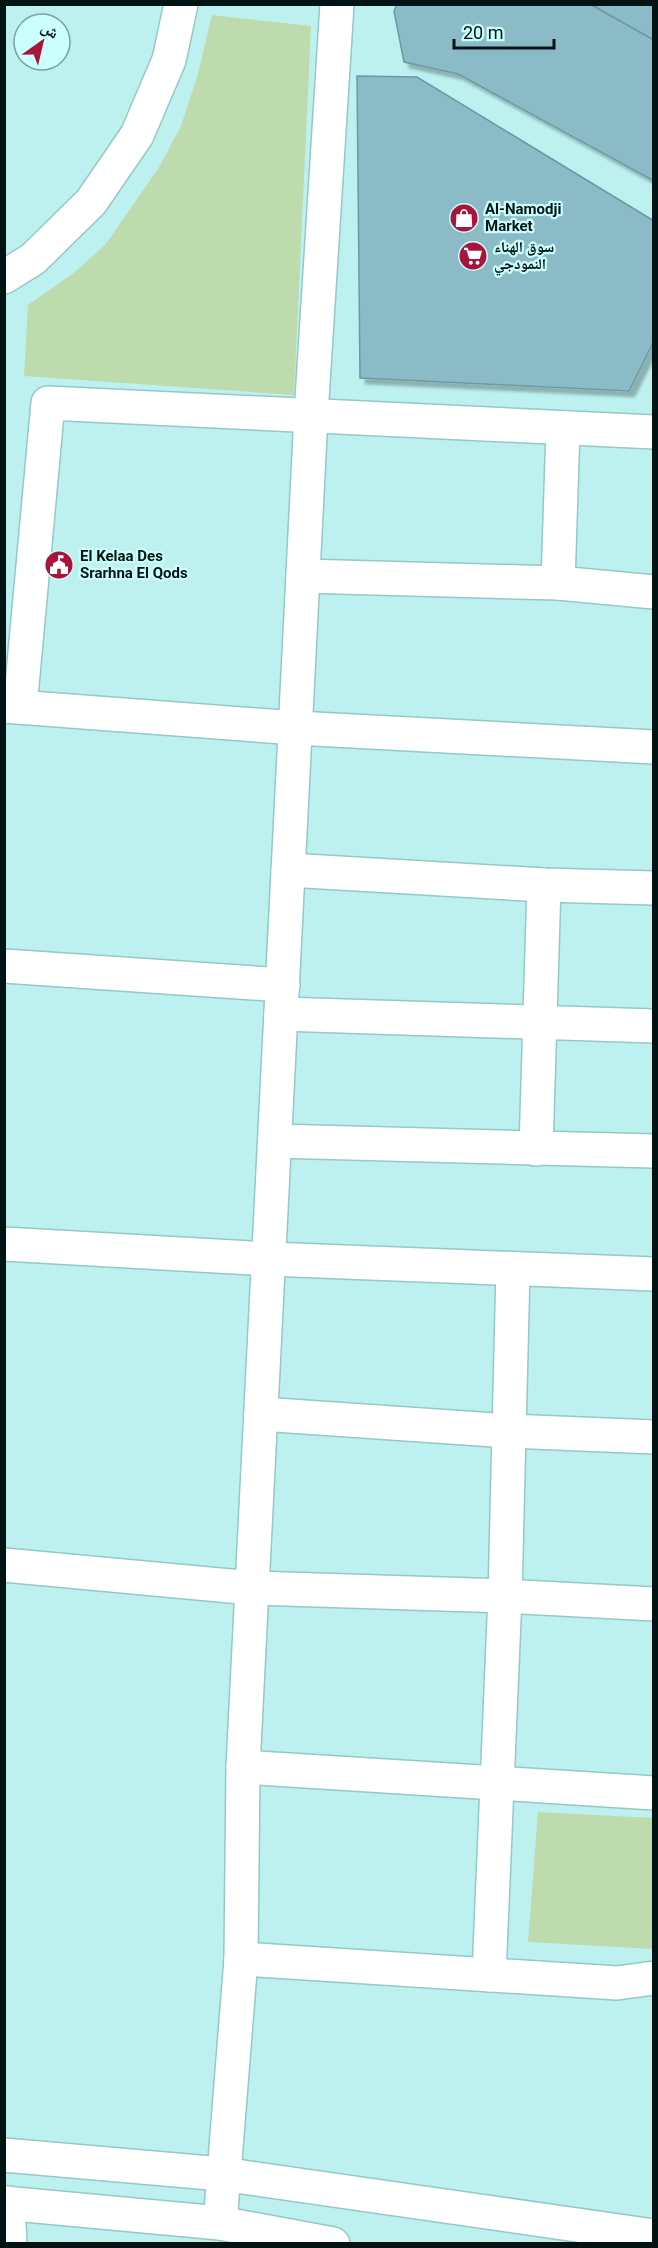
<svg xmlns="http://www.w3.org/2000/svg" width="658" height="2248" viewBox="0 0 658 2248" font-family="Roboto,'Noto Naskh Arabic',sans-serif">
	<defs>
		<filter id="shadow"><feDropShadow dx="5.5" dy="5.5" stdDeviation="1.5" flood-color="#0004"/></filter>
	</defs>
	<rect width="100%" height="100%" fill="#bdf1f0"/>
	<g fill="#bedbae">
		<path d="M212,15L311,26L294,395L24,376L28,305L75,272L105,245L158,169L181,126L197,77Z"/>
		<path d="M538,1812L653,1818V1949L528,1942Z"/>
	</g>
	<g fill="#8bbbc7" stroke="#6b9aa5" stroke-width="1.5" filter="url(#shadow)">
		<path d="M397,4H590L654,40V181L458,74L404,62L394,11Z"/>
		<path d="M590,4H654V40Z"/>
		<path d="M357,76L417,77L654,221V341L629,391L360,378Z"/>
	</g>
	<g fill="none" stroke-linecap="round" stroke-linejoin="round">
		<g stroke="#95c8c7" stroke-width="36">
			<g id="minor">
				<path d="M4,277L33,259L91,202L137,135L169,60L181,4"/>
				<path d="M303,576L558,583L654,592"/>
				<path d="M558,583L563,428"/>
				<path d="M4,706L296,728L654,747"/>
				<path d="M20,707L48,403L654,432"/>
				<path d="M288,870L544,885L654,888"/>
				<path d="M4,966L283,985"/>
				<path d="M281,1014L654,1026"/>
				<path d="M275,1141L654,1151"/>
				<path d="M536,1149L544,885"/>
				<path d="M4,1244L269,1259L654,1274"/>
				<path d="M261,1414L509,1431L654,1437"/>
				<path d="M4,1565L252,1588L505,1596L654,1604"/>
				<path d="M243,1767L654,1793"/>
				<path d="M241,1959L617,1983L654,1978"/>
				<path d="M489,1975L505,1596L513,1269"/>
				<path d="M8,2203L10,2244"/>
				<path d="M220,2223L241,1959L243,1767L252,1588L311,415L337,4"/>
			</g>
		</g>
		<g stroke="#95c8c7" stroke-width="36">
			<g id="secondary">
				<path d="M4,2155L222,2174L654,2236"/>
				<path d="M4,2203L220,2223L333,2244"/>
			</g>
		</g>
		<use href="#minor" stroke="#fff" stroke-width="33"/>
		<use href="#secondary" stroke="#fff" stroke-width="33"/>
	</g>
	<defs>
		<g id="shop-disc" transform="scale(1.5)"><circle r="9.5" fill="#aa143b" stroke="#cafffe"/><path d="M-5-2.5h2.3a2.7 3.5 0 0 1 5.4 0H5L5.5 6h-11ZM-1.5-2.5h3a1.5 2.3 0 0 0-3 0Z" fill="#fff"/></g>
		<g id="supermarket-disc" transform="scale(1.5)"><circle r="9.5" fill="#aa143b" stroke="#cafffe"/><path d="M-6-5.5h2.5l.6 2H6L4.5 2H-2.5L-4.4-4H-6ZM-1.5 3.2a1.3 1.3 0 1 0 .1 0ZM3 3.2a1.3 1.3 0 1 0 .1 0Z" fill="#fff"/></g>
		<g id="civic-disc" transform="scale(1.5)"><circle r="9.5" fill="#aa143b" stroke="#cafffe"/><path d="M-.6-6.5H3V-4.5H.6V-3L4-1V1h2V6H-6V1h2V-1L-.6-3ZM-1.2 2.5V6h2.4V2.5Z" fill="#fff"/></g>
	</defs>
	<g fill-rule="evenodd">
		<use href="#shop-disc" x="464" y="218"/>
		<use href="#supermarket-disc" x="473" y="256"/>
		<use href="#civic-disc" x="59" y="565"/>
	</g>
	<g text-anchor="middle" stroke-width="4.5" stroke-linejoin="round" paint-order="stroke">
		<g font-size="15" font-weight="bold" fill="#011313" stroke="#cafffe" text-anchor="start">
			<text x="485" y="214">Al-Namodji<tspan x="485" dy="17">Market</tspan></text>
			<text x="494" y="252">سوق الهناء<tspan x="494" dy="17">النمودجي</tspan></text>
			<text x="80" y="561">El Kelaa Des<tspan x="80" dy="17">Srarhna El Qods</tspan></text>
		</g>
	</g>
	<rect width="658" height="2248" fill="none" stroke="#011313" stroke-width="12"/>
	<g transform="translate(42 42) rotate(34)"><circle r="28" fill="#cafffe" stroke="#7aa1a0" stroke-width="1.5"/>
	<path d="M0-4.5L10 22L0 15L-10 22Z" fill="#aa143b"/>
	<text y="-9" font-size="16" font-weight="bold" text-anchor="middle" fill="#011313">ش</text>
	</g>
	<path d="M454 39v9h100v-9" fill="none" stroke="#011313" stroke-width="3"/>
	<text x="463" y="39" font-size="18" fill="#011313" stroke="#cafffe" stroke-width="4.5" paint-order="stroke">20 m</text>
</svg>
